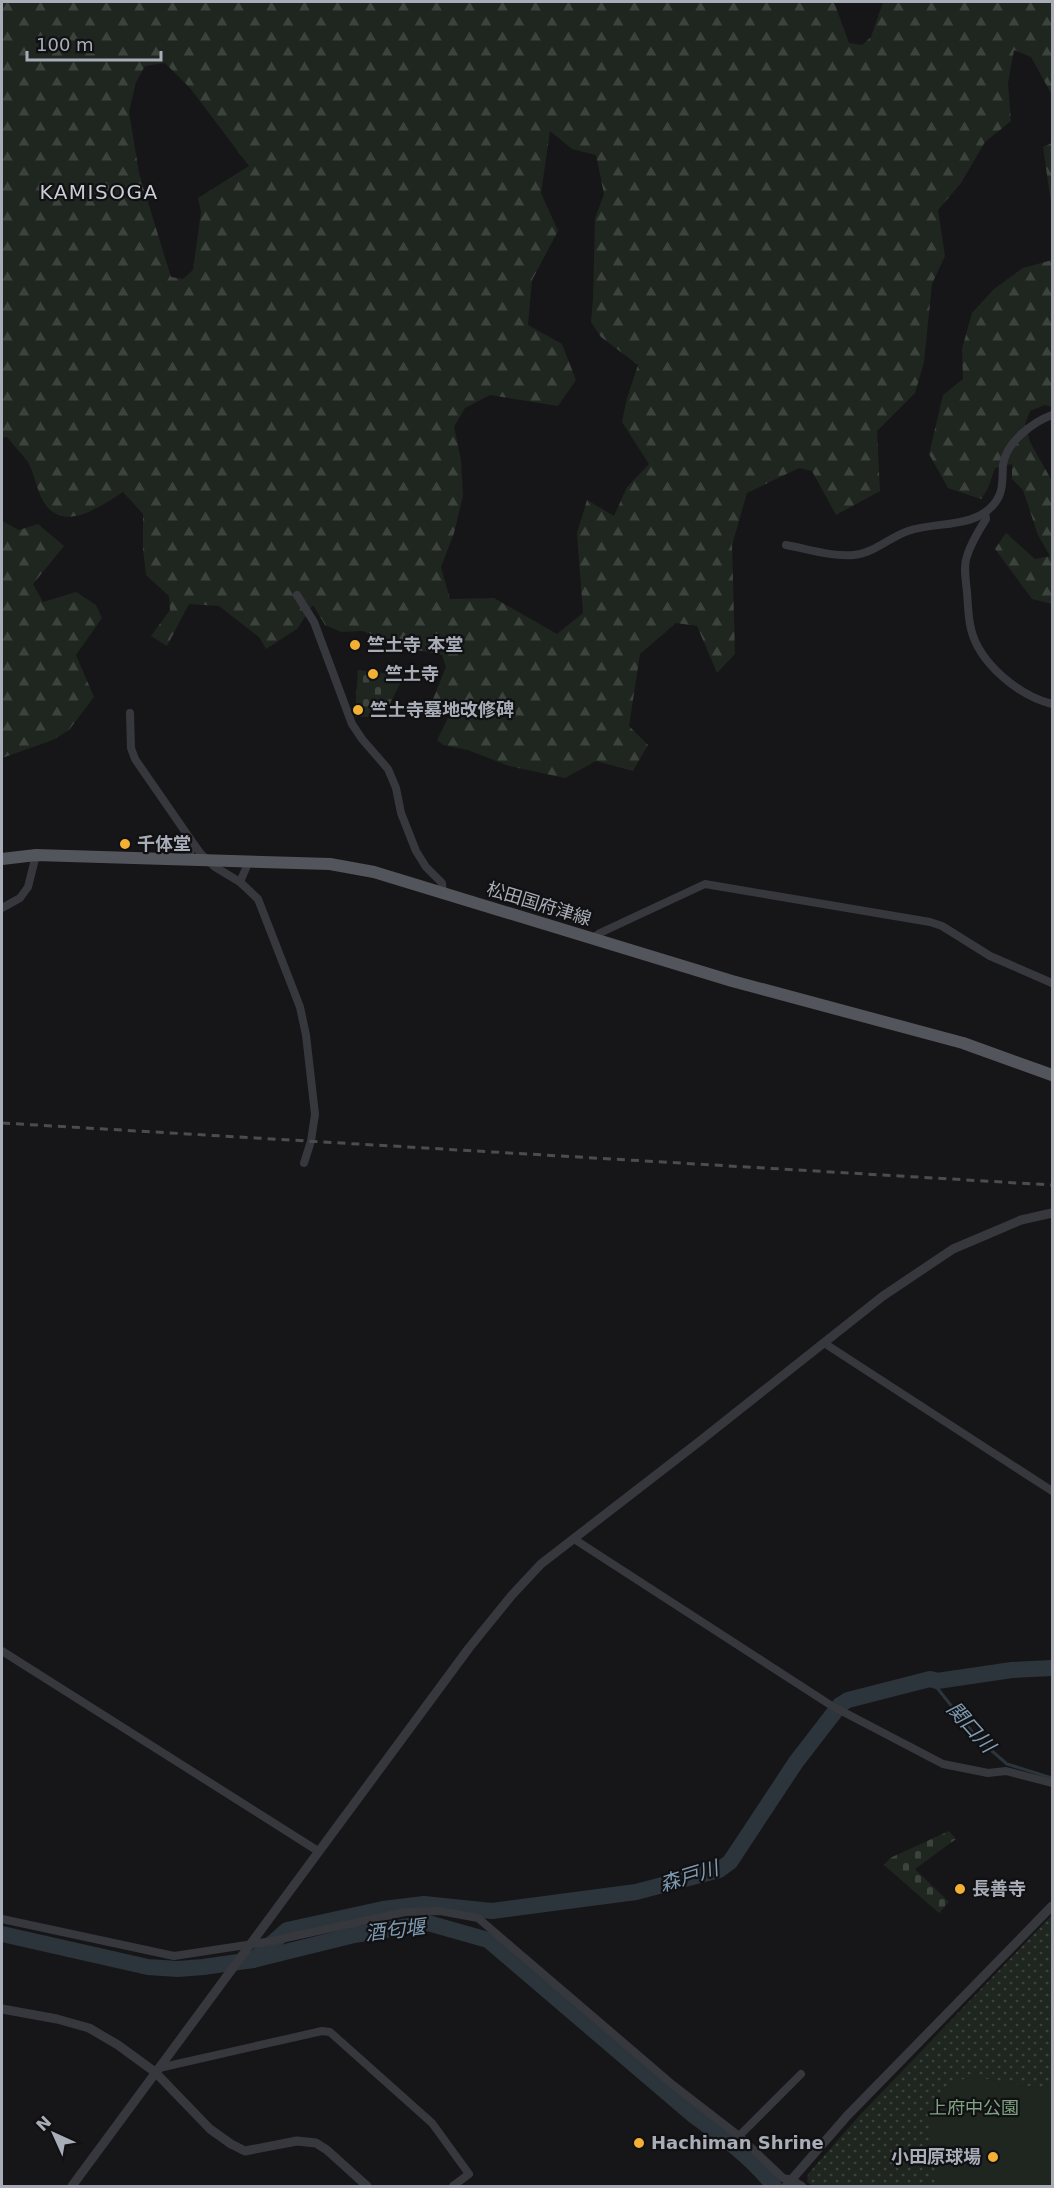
<svg xmlns="http://www.w3.org/2000/svg" width="1054" height="2188" viewBox="0 0 1054 2188" font-family="'DejaVu Sans','Noto Sans JP',sans-serif">
	<defs>
		<pattern id="grass-dots" width="8" height="8" patternUnits="userSpaceOnUse" patternTransform="scale(1.5)"><rect width="8" height="8" fill="#1e261f"/><path d="M2 2h.1M6 6h.1" fill="none" stroke="#3c433d" stroke-width="1.8" stroke-linecap="round"/></pattern>
		<pattern id="forest-firs" width="22" height="20" patternUnits="userSpaceOnUse" patternTransform="scale(1.5)"><rect width="22" height="20" fill="#1e261f"/><path d="M5 1l3.5 6h-7zM16 11l3.5 6h-7z" fill="#3c433d"/></pattern>
		<pattern id="cemetery-stones" width="16" height="16" patternUnits="userSpaceOnUse" patternTransform="scale(1.5)"><rect width="16" height="16" fill="#1e261f"/><path d="M2 7V4a2 2 0 0 1 4 0v3zM10 15v-3a2 2 0 0 1 4 0v3z" fill="#3c433d"/></pattern>
	</defs>
	<rect width="100%" height="100%" fill="#161618"/>
	<path fill="url(#grass-dots)" d="M1052,1915V2186H813L807,2182L808,2174L859,2116Z"/>
	<g fill="url(#forest-firs)" fill-rule="evenodd">
		<path d="M2,2H834L849,43L862,45L871,37L883,2C894,2 932,4 938,2H1052V95L1031,57L1014,50L1008,83L1011,121L985,142L961,183L938,210L945,256L932,284L924,362L915,393L877,431L880,491L836,515L812,471L799,468L747,493L732,545L735,654L717,673L697,626L676,623L640,654L629,726L648,745L633,771L596,761L565,778L509,766L468,750L443,745L437,740L449,716L431,704L446,667L442,655L407,648L362,631L341,632L325,625L313,605L297,629L266,649L259,637L219,606L189,604L167,646L151,636L170,610L169,596L146,575L143,549V514L123,492C98,508 60,536 41,497C36,486 34,473 28,462C22,454 14,446 7,437L2,438ZM165,63L190,88L249,166L198,198L201,212L193,270L183,279L171,277L139,173L129,112L136,82L145,66ZM550,131L572,149L596,155L604,194L595,218L593,300L591,322L601,337L638,365L627,398L622,422L649,464L627,487L614,516L587,500L577,533L583,613L557,634L494,598L450,599L441,567L454,533L463,496L461,460L454,427L465,408L490,395L558,406L576,380L562,344L528,325L532,280L558,231L541,193Z"/>
		<path d="M1052,143V210L1043,147Z"/>
		<path d="M1052,260V407L1045,405L1030,411L1025,424L1030,442L1052,481V604L1032,599L995,549L1006,533L1035,559L1050,556L1038,535L1023,490L1012,479V464L995,468L988,488L981,499L948,488L929,454L943,395L963,379L962,349L972,313L994,289L1023,268Z"/>
		<path d="M2,521L19,530L38,524L64,546L33,584L43,602L76,592L96,605L102,618L76,655L94,697L69,730L53,740L2,758Z"/>
	</g>
	<g fill="url(#cemetery-stones)">
		<path d="M358,670L404,676L383,717H355Z"/>
		<path d="M949,1831L956,1839L915,1869L949,1902L939,1913L884,1865L890,1858Z"/>
	</g>
	<path fill="#1e261f" d="M975,2077L1052,2090V2186H940C932,2144 911,2085 975,2077Z"/>
	<g fill="none" stroke-linecap="round" stroke-linejoin="round">
		<path stroke="#2c353c" stroke-width="3" d="M930,1679L977,1738L1007,1764L1052,1778"/>
		<g stroke="#2c353c" stroke-width="16">
			<path d="M2,1934L148,1967L178,1969L203,1967L253,1960L354,1935L428,1923L488,1940L693,2115C722,2136 752,2158 774,2186"/>
			<path d="M253,1960L287,1930L383,1909L424,1904L492,1911L636,1892L719,1870L730,1862L796,1762L840,1705L848,1700L930,1679L937,1681L1012,1670L1052,1668"/>
		</g>
		<g stroke="#37383d" stroke-width="8">
			<path d="M985,513L986,519C979,530 971,543 967,556C963,567 966,581 967,592C968,604 968,617 971,629C979,663 1019,696 1052,704"/>
			<path d="M786,545C808,549 832,557 854,555C874,553 890,537 908,531C936,521 974,529 994,504C1004,492 1002,480 1003,465C1006,442 1033,422 1052,415"/>
			<path d="M297,595L314,622L352,724L362,739L388,769L396,788L401,813L416,851L426,867L442,883L443,894"/>
			<path d="M130,713L131,748L135,759L191,840L190,859"/>
			<path d="M191,840L201,854L215,867L240,882L258,899L300,1007L306,1035L315,1114L311,1141L304,1163"/>
			<path d="M240,882L249,861"/>
			<path d="M2,908L20,898L28,887L36,855"/>
			<path d="M592,939L600,933L705,884L930,922L942,926L990,956L1052,983"/>
			<path d="M824,1343L1052,1491"/>
			<path d="M574,1539L832,1706L943,1764L988,1773L1006,1771L1052,1783"/>
			<path d="M2,1651L318,1851"/>
			<path d="M2,1919L174,1956L272,1941L405,1912L440,1911L478,1918L673,2085L739,2136L783,2178L792,2180L802,2186"/>
			<path d="M159,2068L322,2031L330,2032L432,2123L469,2174L453,2186"/>
			<path d="M739,2136L801,2074"/>
		</g>
		<g stroke="#37383d" stroke-width="9">
			<path d="M2,2009L57,2019L89,2028L118,2045L155,2072L210,2129L231,2144L245,2151L297,2141L316,2143L327,2150L367,2186"/>
			<path d="M72,2186L469,1648L512,1595L541,1564L700,1441L883,1296L953,1249L1021,1220L1052,1213"/>
			<path d="M786,2186L847,2116L1052,1906"/>
		</g>
		<path stroke="#53555c" stroke-width="12" d="M2,859L36,855L330,864L374,872L732,981L963,1043L1052,1075"/>
		<path stroke="#4a4c52" stroke-width="3" stroke-dasharray="8 6" stroke-linecap="butt" d="M2,1123L1052,1185"/>
	</g>
	<g fill="#f2b134" stroke="#111113" stroke-width="2">
		<circle cx="355" cy="645" r="6"/>
		<circle cx="373" cy="674" r="6"/>
		<circle cx="358" cy="710" r="6"/>
		<circle cx="125" cy="844" r="6"/>
		<circle cx="960" cy="1889" r="6"/>
		<circle cx="639" cy="2143" r="6"/>
		<circle cx="993" cy="2157" r="6"/>
	</g>
	<g text-anchor="middle" stroke-width="4.5" stroke-linejoin="round" paint-order="stroke">
		<g font-size="18" font-weight="bold" fill="#a8adb8" stroke="#111113" text-anchor="start">
			<text x="367" y="651">竺土寺 本堂</text>
			<text x="385" y="680">竺土寺</text>
			<text x="370" y="716">竺土寺墓地改修碑</text>
			<text x="137" y="850">千体堂</text>
			<text x="972" y="1895">長善寺</text>
			<text x="651" y="2149">Hachiman Shrine</text>
			<text x="981" y="2163" text-anchor="end">小田原球場</text>
		</g>
		<g font-size="18" fill="#a8adb8" stroke="#111113">
			<text transform="translate(539 904) rotate(17)" y="6">松田国府津線</text>
		</g>
		<g font-size="18" fill="#7fa381" stroke="#111113">
			<text x="974" y="2114">上府中公園</text>
		</g>
		<g font-size="20" letter-spacing="1.5" fill="#c9ccd4" stroke="#111113">
			<text x="99" y="199">KAMISOGA</text>
		</g>
		<g font-size="20" font-style="italic" fill="#7f9bb3" stroke="#111113">
			<text transform="translate(971 1727) rotate(48)" y="7">関口川</text>
			<text transform="translate(689 1876) rotate(-17)" y="7">森戸川</text>
			<text transform="translate(395 1930) rotate(-7)" y="7">酒匂堰</text>
		</g>
	</g>
	<rect width="1054" height="2188" fill="none" stroke="#a8adb8" stroke-width="6"/>
	<g transform="translate(54 2134) rotate(315)" stroke="#111113" stroke-width="4.5" paint-order="stroke">
	<path d="M0-4.5L10 22L0 15L-10 22Z" fill="#a8adb8"/>
	<text y="-9" font-size="16" font-weight="bold" text-anchor="middle" fill="#a8adb8">N</text>
	</g>
	<path d="M27 51v9h134v-9" fill="none" stroke="#a8adb8" stroke-width="3"/>
	<text x="36" y="51" font-size="18" fill="#a8adb8" stroke="#111113" stroke-width="4.5" paint-order="stroke">100 m</text>
</svg>
